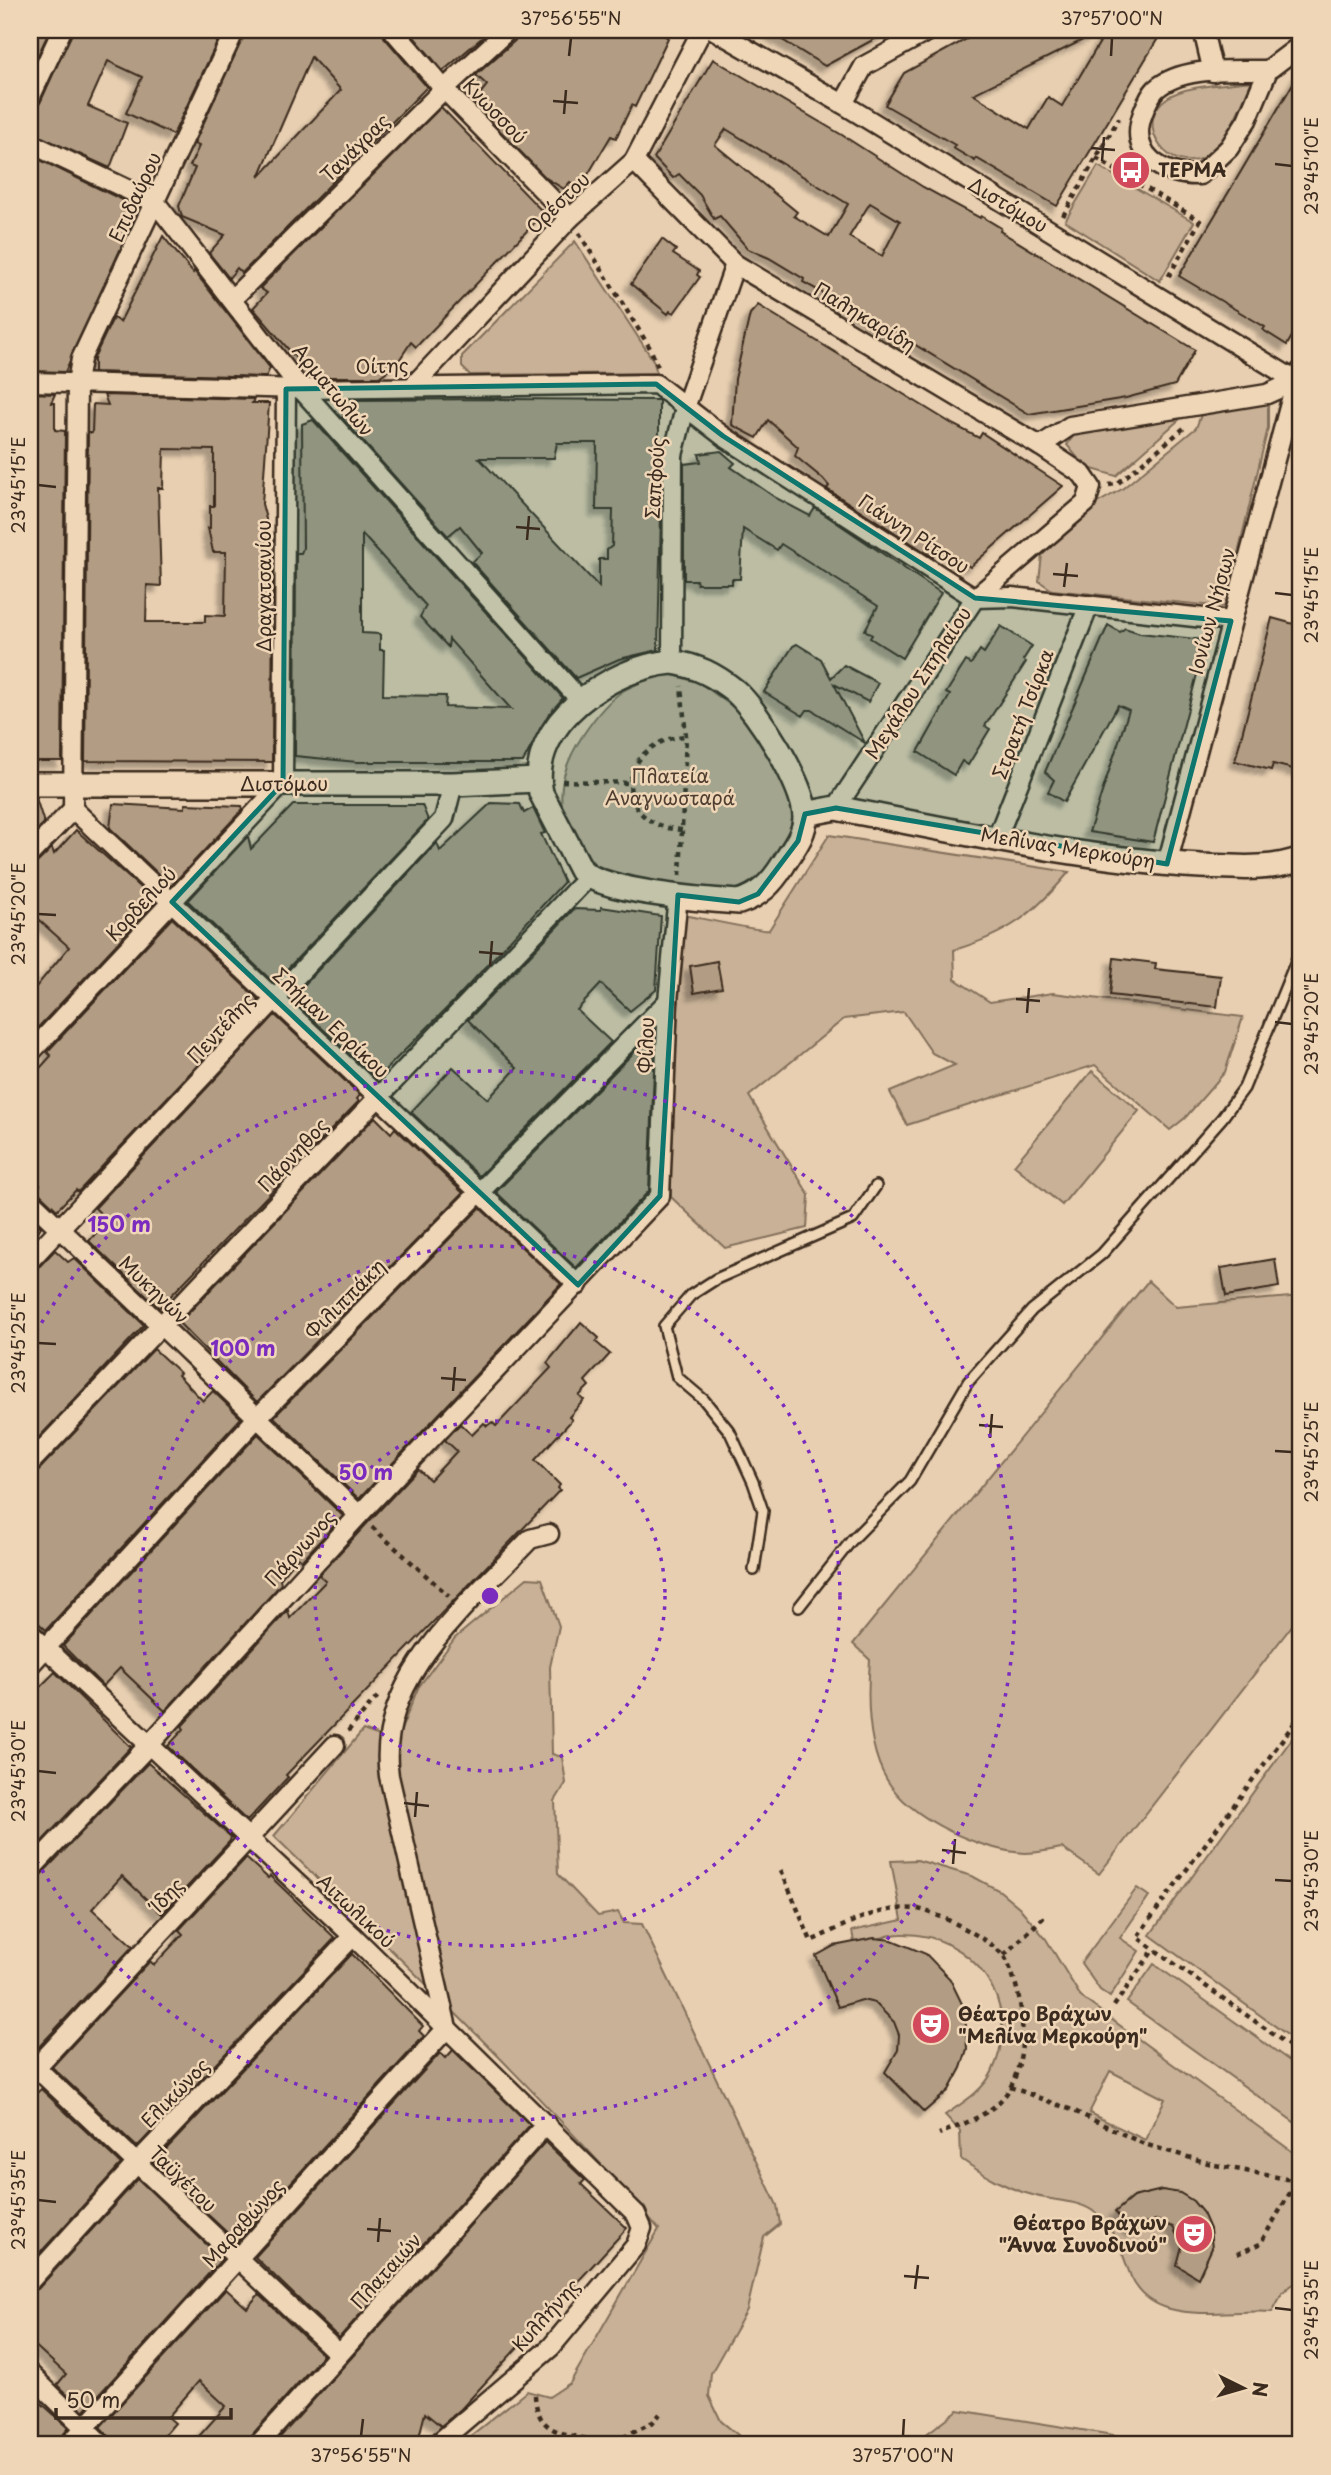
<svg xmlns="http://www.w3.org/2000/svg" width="1331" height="2475" viewBox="0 0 1331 2475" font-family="'Playpen Sans',sans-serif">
	<defs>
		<filter id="shadow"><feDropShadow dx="-6" dy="6" stdDeviation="2" flood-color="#0004"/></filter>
	</defs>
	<rect width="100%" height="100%" fill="#e8cfb1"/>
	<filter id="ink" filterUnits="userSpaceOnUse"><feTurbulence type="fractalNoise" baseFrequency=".0143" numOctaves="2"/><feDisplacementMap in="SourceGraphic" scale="14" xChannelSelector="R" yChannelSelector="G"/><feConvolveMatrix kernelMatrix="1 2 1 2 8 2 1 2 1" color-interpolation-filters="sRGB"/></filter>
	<g filter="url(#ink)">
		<g fill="#c8b196" stroke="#826e5a" stroke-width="2" fill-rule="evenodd">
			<path d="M1252,81C1241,104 1229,140 1207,155C1171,180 1130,123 1167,98C1184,85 1231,84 1252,81Z"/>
			<path d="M1098,166L1194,222L1160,281L1065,221Z"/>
			<path d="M575,241L653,360L657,373L470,375L462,367V356Z"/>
			<path d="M1268,402V428L1225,607L1052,590L1039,581L1042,555L1092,506L1122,489L1196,428L1201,415Z"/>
			<path d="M1181,418L1116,476L1085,467L1067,445L1076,432Z"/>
			<path d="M667,673L700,683L733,707L774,755L794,817L789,841L765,881L731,895L606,875C558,830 546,791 583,735C593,720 607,701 623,691C635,683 653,678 667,673Z"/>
			<path d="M829,835L1069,872C1034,914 1008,934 954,950L955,979L990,1002L1053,993L1243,1017L1225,1072L1185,1118L1170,1130L1095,1065L907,1125L890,1092L955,1065L932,1053L904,1012L844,1019L749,1096L809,1195L807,1228L725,1248L671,1197V1122L684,915C700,918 762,932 769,930Z"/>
			<path d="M1092,1071L1139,1111L1062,1205L1014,1165Z"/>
			<path d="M1148,1281L1176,1307L1301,1296V1614L1099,1874L1062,1848C1050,1850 1037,1853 1025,1853C981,1851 910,1819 887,1780C867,1747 867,1696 870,1660L853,1644Z"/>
			<path d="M527,1578L542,1579L559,1626L550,1667L552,1754L562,1757L566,1783L555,1801L558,1874L598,1916L618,1912L624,1923L642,1924L777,2205L780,2224L764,2237L747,2310L711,2373L709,2396L721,2421L750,2445H459L527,2391L549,2397L570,2383L659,2229C538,2090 406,1964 274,1836L363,1730L396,1742L418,1688L455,1638Z"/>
			<path d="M1301,1726V2045L1150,1935Z"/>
			<path d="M917,1860L972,1876L1000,1891L1019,1907L1046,1939L1081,1997L1301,2158V2278L1283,2292L1272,2312C1223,2308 1148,2331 1128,2269C1120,2246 1113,2226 1093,2211C1077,2200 1054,2201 1036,2196C1007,2189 985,2176 961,2159L960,2131L945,2115C962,2103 983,2091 992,2072C1025,2004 973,1932 901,1934C886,1934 869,1943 855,1948L852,1931L902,1920L891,1861ZM1110,2071L1165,2099L1145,2140L1089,2113Z"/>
			<path d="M1137,1888L1149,1896L1120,1938L1139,1951L1110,1997L1100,1990L1081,1963Z"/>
			<path d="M1154,1964L1301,2069V2127L1127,2002Z"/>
			<path d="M958,2410L1175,2445H912Z"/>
		</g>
		<g fill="#b29c83" stroke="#3b2a1e" stroke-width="2" fill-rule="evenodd" filter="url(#shadow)">
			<path d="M30,30H50L30,72Z"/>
			<path d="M73,30H223L173,135L126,113L142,77L108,61L88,106L127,123L110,168L30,132V109L40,103Z"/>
			<path d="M246,30H382L384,37L427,87L242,273L237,268L229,278L209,253L225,235L182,217L179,206L195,168L190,166L199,146L194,144ZM311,57L341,90L259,177Z"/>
			<path d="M408,30H491L443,71Z"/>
			<path d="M527,30H657L668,38L635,107L632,105L616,138L611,136L580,188L570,182L564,189L546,178L473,103L487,85L476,75Z"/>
			<path d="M766,30H891L825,66Z"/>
			<path d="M983,30H1103L973,94L1029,129L1048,97L1062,106L1107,30H1163L1057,206L976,158L975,161L953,148L955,145L885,105L904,73Z"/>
			<path d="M713,59L842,135L923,187L980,218L981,216L1001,228L1000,231L1195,350L1175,385L1126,398L1029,414L912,343L909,348L861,314L803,282L804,279L769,258L748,249L720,216L714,219L700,195L679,174L673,178L654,158ZM726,129L848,204L829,237L794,216L797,212L715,145ZM870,203L900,221L882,256L849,237Z"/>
			<path d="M1301,70V321L1287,345L1263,330L1265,327L1179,276Z"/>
			<path d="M441,107L544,213L416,347L411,342L396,365L379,377H312L253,308L267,293L260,288Z"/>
			<path d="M30,155L139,208L65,372L30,371Z"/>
			<path d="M163,236L193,273L194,271L270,368L266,377L94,372V358L113,318L120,322Z"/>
			<path d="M662,239L676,250L673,254L699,271L697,275L700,277L674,313L670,311L668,314L631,284Z"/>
			<path d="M758,305L954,425L979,438L982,433L1063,486L970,567L940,547L933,557L827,489L829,486L823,479L795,456L798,447L768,420L757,438L732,425L735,379L750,314Z"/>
			<path d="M30,393L55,394L51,403H55V430L65,431L62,761H30Z"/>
			<path d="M104,395L254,399L252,403H269L262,504L266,519V552L273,553L272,762L85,761L88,433H92L93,404L108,405ZM164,449L214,450V506H210V528H208L213,552H226L225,616L205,615V622H146L147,585L161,586L158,488H163Z"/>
			<path d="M496,399L659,400V468H662L658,650L619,659L576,678L472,562L482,553L460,526L448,536L342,418L352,400ZM557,443H597L596,510H613L612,546L607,550V559H599V587L479,458H554Z"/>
			<path d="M313,420L563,698L548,715L523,762H357L295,756L296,553H301L303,548L302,424ZM362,534L426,606L420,617L448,647L449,639L511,709L445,707L446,696L383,695L384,650H380V634L362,633Z"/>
			<path d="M721,451L735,463L731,467L776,498L810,516L815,508L941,593L902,658L870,638L872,635L865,630L878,606L781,544L777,550L743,529L740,579H732V584H697L696,580H684V464L701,462L699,454Z"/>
			<path d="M1272,618L1301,626V771L1273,764L1271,770L1235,761Z"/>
			<path d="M1108,625L1120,632L1125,628L1140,633L1206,640L1153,842L1089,832L1129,710L1118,705L1064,802L1048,792L1054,780L1045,772Z"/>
			<path d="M1001,626L1032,646L1023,660L1026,662L985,726L990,729L968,765L962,761L954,775L918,752L950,695L946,693L966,661L971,664L980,650L984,653Z"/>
			<path d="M797,644L821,659L831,678L844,665L878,683L868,702L834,684L865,743L812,710H807L803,716L764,692L793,646Z"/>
			<path d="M30,798H36L44,823L30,838Z"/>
			<path d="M491,803L520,804L524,813L533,808L545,833L541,834L564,882L451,1004L376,1079L291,999L437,843L440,851Z"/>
			<path d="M113,804L185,808V804L242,806L243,809L171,886L110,828Z"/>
			<path d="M293,805H422L428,820L274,983L188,901L248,836L251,849Z"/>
			<path d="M76,830L156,902L30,1036V994L69,947L30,912V865L38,862L52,848L54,854Z"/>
			<path d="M601,907L661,916L656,990L630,1011L601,984L577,1010L611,1042L479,1176L411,1112L453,1067L488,1099L517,1068L468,1020L574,909L601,910Z"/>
			<path d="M172,918L259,1000L78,1192L76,1190L57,1210L36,1190L40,1185L30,1176V1079L51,1056L47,1052Z"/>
			<path d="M1114,958L1156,963L1155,969L1221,976L1217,1007L1110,995Z"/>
			<path d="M717,961L722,988L694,993L690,966Z"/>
			<path d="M275,1015L360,1095L357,1099L359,1101L159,1308L89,1241L107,1220L95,1208Z"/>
			<path d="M646,1040L655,1047L649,1191L576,1268L496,1192Z"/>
			<path d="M375,1117L391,1133L395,1128L463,1193L257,1402L179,1323Z"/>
			<path d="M480,1208L561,1284L359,1499L274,1417Z"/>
			<path d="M30,1216L41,1227L30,1244Z"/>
			<path d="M55,1250L68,1262L74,1258L144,1325L30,1447V1285L34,1281L30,1271L38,1268Z"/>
			<path d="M1275,1259L1279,1287L1226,1296L1221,1268Z"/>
			<path d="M581,1322L599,1338L596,1342L610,1354L585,1381L589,1386L579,1396L584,1400L569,1417L572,1420L535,1460L560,1485L558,1488L560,1490L286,1775L288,1777L247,1821L168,1746L184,1729L182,1726L288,1610L290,1618L326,1581L319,1575L418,1469L430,1480L457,1451L445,1440L460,1424L472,1435L484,1423L487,1426L492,1422L496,1426L551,1368L547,1363Z"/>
			<path d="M154,1349L180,1373L178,1375L203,1401L213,1391L241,1418L46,1630L30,1615V1474L38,1471Z"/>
			<path d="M258,1434L343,1516L302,1560L298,1557L280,1579L281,1584L165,1711L120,1668L103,1686L63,1646Z"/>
			<path d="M55,1672L131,1747L30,1854V1796L34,1790L30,1785V1677L40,1687Z"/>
			<path d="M148,1763L231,1837L230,1841L162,1914L122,1876L92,1909L133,1946L35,2051L30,2046V1881L38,1878Z"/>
			<path d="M246,1858L268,1878L270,1876L335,1938L137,2147L52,2067L150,1961L154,1965L183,1934L179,1930Z"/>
			<path d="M874,1938L892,1940L926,1954L950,1979L965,2010L967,2049L961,2068L949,2090L924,2112L885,2072L898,2050L899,2035L894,2022L875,2003L862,2000L838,2007L816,1956L834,1946Z"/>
			<path d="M352,1954L423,2026L419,2031L424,2036L237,2242L153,2163Z"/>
			<path d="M453,2050L530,2125L339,2338L255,2257L440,2053L446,2058Z"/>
			<path d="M41,2089L121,2164L30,2264V2099Z"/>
			<path d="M545,2142L585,2180L581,2184L627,2228L461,2409L441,2426L425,2413L417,2445H273Z"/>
			<path d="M138,2179L222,2259L84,2411L57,2385L66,2374L30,2341V2292L38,2289Z"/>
			<path d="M1162,2190L1180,2193L1193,2201L1203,2213L1210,2229L1212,2248L1198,2278L1177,2265L1182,2246L1173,2227L1156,2220L1138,2225L1132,2231L1115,2212L1133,2197Z"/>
			<path d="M226,2289L247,2308L259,2294L323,2355L250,2437L247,2445H191L226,2406L199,2381L168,2417L175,2423L156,2445H118L100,2427Z"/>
			<path d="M30,2393L69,2428L54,2445H30Z"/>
		</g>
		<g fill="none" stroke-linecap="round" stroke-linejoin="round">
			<g stroke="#3b2a1e" stroke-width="14">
				<g id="service">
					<path d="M754,1570L763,1511L753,1482L730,1432L704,1400L677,1377L664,1326L691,1295L716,1279L853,1219L876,1186"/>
					<path d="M799,1607L851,1541L910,1481L968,1382L1032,1310L1102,1254L1222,1118L1244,1088L1301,949"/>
				</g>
			</g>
			<g stroke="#3b2a1e" stroke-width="23">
				<g id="minor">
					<path d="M235,30L81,359L77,383L73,809L578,1285"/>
					<path d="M393,30L444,89L570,218"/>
					<path d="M714,30L843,104L1296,381L1301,380"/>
					<path d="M1203,30L1213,72"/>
					<path d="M1268,70C1235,71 1183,65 1156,89C1150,95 1146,105 1143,113C1127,155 1162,176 1200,175L1229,148L1247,120L1268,70L1301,45"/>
					<path d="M30,98L62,30"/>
					<path d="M843,104L864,66L930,30"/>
					<path d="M30,143L156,203L301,389L580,700"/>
					<path d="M634,161L735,264L1040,446L1082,474L1091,487L1086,503L975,598L836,808"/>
					<path d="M233,298L444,89L508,30"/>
					<path d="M30,382L301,389L656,384L723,436L975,598L1012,597L1231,621"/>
					<path d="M413,386L570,218L634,161L702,30"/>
					<path d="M1040,446L1070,426L1267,394L1296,381"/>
					<path d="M672,662L673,455L685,408L735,264"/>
					<path d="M997,838L1089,605"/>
					<path d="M30,854L73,809"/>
					<path d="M1167,864L1296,381L1301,371"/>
					<path d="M30,1053L283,783L286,389"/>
					<path d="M30,1200L359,1515"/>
					<path d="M30,1260L444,819L453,784"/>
					<path d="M30,1463L588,877"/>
					<path d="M30,1633L353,1936L636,2214L642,2228L636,2245L551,2347L436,2445"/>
					<path d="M30,1665L257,1418L668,1001"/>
					<path d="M30,1870L148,1746L359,1515L660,1196L668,1001L678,895"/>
					<path d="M30,2062L339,2354"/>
					<path d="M30,2074L335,1745"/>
					<path d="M30,2281L137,2163L353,1936"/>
					<path d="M30,2374L102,2445"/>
					<path d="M69,2445L447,2028L389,1776C375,1678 470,1603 530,1539L549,1534"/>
					<path d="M258,2445L546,2124"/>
				</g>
			</g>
			<g stroke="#3b2a1e" stroke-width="28">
				<g id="tertiary">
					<path d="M672,662C697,666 715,675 735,691C758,711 805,786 805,817C805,835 792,850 783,865C771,884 760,895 739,902C706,900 601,892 581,870L541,793C526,723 612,667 672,662Z"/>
					<path d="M30,784H453L538,780"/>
					<path d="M805,814L836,808C957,831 1078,859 1201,866C1234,867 1269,871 1301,859"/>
				</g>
			</g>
			<g stroke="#3b2a1e" stroke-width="4.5" stroke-dasharray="5 5" stroke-linecap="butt">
				<path d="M1096,158L1200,221L1167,279"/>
				<path d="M1063,216L1119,118"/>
				<path d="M579,233L650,348L658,367"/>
				<path d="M1109,485L1117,484L1184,428"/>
				<path d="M562,781L631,783"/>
				<path d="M682,830C608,825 617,741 686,736"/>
				<path d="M680,876L686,736L681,686"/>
				<path d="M372,1527L449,1596"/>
				<path d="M1301,1714L1137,1937L1301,2054"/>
				<path d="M348,1731L379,1695"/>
				<path d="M781,1870L811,1941C844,1926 878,1905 917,1909C935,1911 996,1942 1005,1958C1024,1993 1030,2051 1010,2088C995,2114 965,2123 939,2134"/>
				<path d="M1004,1955L1045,1916"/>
				<path d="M1114,2006L1154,1949"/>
				<path d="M1010,2087L1072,2110L1144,2144L1215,2165L1297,2181L1301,2179"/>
				<path d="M1237,2254L1260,2244L1297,2181"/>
				<path d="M535,2395C537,2441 574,2431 606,2445"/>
				<path d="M605,2445L653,2422L660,2414"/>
			</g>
			<use href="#service" stroke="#efd6b7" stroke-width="9"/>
			<use href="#minor" stroke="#efd6b7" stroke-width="18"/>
			<use href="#tertiary" stroke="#efd6b7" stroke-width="23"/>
		</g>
	</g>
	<path fill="#0f766e" fill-opacity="0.2" stroke="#0f766e" stroke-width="5" stroke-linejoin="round" d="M656,384L723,436L975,598L1231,621L1167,864L836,808L805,814L798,841L758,894L739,902L678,895L660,1196L578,1285L172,902L283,783L286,389Z"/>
	<path fill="none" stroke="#3b2a1e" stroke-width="2.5" d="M569,56L571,38M1111,56L1112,38M553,101L578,103M564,114L566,90M1091,148L1115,150M1102,161L1104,137M1275,164L1292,166M38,485L56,487M516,527L540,529M527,540L529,516M1053,574L1078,576M1064,587L1067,563M1275,593L1292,595M38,914L56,915M479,952L503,954M490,966L492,941M1016,999L1040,1001M1027,1013L1029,988M1275,1022L1292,1024M38,1343L56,1344M441,1378L466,1380M453,1391L455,1367M979,1425L1003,1427M990,1438L992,1414M1275,1451L1292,1452M38,1771L56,1773M404,1803L429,1806M415,1817L417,1792M942,1850L966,1853M953,1864L955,1839M1275,1880L1292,1881M38,2200L56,2202M367,2229L391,2231M378,2242L380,2218M904,2276L929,2278M915,2289L918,2265M1275,2308L1292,2310M361,2436L363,2419M903,2436L904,2419"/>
	<g fill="none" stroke="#7b2cbf" stroke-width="3.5" stroke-dasharray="3.5 7">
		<circle cx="490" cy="1596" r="175"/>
		<circle cx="490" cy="1596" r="350"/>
		<path d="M31 1341A525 525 0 1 1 31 1851"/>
	</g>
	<defs>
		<g id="bus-disc" transform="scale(2.0125)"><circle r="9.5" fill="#d1495b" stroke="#efd6b7"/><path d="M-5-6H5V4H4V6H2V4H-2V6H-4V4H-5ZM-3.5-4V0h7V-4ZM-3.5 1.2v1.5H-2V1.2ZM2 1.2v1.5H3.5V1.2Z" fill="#fff"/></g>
		<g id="theatre-disc" transform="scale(2.0125)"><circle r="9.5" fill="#d1495b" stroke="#efd6b7"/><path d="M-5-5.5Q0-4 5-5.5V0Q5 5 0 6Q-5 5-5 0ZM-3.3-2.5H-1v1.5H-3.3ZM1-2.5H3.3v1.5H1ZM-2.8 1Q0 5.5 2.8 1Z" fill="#fff"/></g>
	</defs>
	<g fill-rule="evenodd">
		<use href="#bus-disc" x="1131" y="170"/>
		<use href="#theatre-disc" x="931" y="2025"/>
		<use href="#theatre-disc" x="1194" y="2234"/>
	</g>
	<g text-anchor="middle" stroke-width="5" stroke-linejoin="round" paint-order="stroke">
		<g font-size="19" fill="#3b2a1e" stroke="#efd6b7">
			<text transform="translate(495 111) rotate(46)" y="7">Κνωσσού</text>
			<text transform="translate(355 148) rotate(-45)" y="7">Τανάγρας</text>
			<text transform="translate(135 197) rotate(-65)" y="7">Επιδαύρου</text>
			<text transform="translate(558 203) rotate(-44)" y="7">Ορέστου</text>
			<text transform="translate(1008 205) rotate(31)" y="7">Διστόμου</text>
			<text transform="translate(865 317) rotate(31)" y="7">Παληκαρίδη</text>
			<text transform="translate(382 366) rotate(-2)" y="7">Οίτης</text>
			<text transform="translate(333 390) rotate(50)" y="7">Αρματωλών</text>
			<text transform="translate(655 478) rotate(-86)" y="7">Σαπφούς</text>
			<text transform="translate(914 534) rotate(33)" y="7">Γιάννη Ρίτσου</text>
			<text transform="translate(264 586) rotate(-90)" y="7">Δραγατσανίου</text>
			<text transform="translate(1212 611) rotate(-75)" y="7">Ιονίων Νήσων</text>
			<text transform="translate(918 683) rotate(-57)" y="7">Μεγάλου Σπηλαίου</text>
			<text transform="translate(1023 714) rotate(-69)" y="7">Στρατή Τσίρκα</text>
			<text x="284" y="791">Διστόμου</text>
			<text transform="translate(1068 848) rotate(9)" y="7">Μελίνας Μερκούρη</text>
			<text transform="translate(141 904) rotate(-47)" y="7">Κορδελιού</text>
			<text transform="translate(331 1023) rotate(43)" y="7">Σλήμαν Ερρίκου</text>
			<text transform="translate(221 1028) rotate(-47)" y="7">Πεντέλης</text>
			<text transform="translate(646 1045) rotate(-88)" y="7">Φίλου</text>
			<text transform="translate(293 1155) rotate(-47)" y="7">Πάρνηθος</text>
			<text transform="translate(154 1290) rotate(44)" y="7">Μυκηνών</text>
			<text transform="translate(345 1299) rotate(-45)" y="7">Φιλιππάκη</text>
			<text transform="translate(300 1548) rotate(-48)" y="7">Πάρνωνος</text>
			<text transform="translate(167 1895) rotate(-47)" y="7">Ίδης</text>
			<text transform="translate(356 1911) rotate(43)" y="7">Αιτωλικού</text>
			<text transform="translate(175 2093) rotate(-46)" y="7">Ελικώνος</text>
			<text transform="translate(183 2179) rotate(44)" y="7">Ταϋγέτου</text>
			<text transform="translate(243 2223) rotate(-48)" y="7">Μαραθώνος</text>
			<text transform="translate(386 2271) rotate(-48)" y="7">Πλαταιών</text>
			<text transform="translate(546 2315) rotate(-48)" y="7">Κυλλήνης</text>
		</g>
		<g font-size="19" font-weight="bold" fill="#3b2a1e" stroke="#efd6b7" text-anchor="start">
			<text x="1158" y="177">ΤΕΡΜΑ</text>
			<text x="958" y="2021">Θέατρο Βράχων<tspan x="958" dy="22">"Μελίνα Μερκούρη"</tspan></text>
			<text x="1167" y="2230" text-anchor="end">Θέατρο Βράχων<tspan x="1167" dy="22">"Άννα Συνοδινού"</tspan></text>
		</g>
		<g font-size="19" fill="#503e30" stroke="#efd6b7">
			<text x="670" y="783">Πλατεία<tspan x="670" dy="22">Αναγνωσταρά</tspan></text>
		</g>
	</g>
	<circle cx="490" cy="1596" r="10" fill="#7b2cbf" stroke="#efd6b7" stroke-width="3.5"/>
	<g font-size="21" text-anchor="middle" font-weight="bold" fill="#7b2cbf" stroke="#efd6b7" stroke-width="5" stroke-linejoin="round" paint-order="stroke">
		<text x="119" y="1232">150 m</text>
		<text x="243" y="1356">100 m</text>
		<text x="366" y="1480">50 m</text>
	</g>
	<rect width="1331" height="2475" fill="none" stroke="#efd6b7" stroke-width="77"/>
	<g transform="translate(1243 2388) rotate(95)" stroke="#efd6b7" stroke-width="5" paint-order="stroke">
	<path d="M0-5L12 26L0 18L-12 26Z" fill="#3b2a1e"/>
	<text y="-10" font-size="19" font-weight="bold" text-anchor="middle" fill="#3b2a1e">N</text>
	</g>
	<path d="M56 2408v10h175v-10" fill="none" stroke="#3b2a1e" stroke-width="3.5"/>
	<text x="66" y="2408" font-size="21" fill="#3b2a1e" stroke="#efd6b7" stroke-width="5" paint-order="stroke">50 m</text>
	<rect x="38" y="38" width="1254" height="2398" fill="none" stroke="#3b2a1e" stroke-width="2.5"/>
	<g font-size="18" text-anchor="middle" fill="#3b2a1e">
		<text x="571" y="25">37°56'55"N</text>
		<text x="1112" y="25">37°57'00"N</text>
		<text transform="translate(1312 166) rotate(-90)" y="6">23°45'10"E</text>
		<text transform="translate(19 485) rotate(-90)" y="6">23°45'15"E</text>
		<text transform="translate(1312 595) rotate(-90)" y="6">23°45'15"E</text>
		<text transform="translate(19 914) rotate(-90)" y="6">23°45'20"E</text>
		<text transform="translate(1312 1024) rotate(-90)" y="6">23°45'20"E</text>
		<text transform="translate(19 1343) rotate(-90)" y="6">23°45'25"E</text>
		<text transform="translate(1312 1452) rotate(-90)" y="6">23°45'25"E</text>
		<text transform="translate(19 1771) rotate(-90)" y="6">23°45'30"E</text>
		<text transform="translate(1312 1881) rotate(-90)" y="6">23°45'30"E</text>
		<text transform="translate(19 2200) rotate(-90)" y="6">23°45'35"E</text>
		<text transform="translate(1312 2310) rotate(-90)" y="6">23°45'35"E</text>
		<text x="361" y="2462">37°56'55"N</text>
		<text x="903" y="2462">37°57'00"N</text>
	</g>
</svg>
